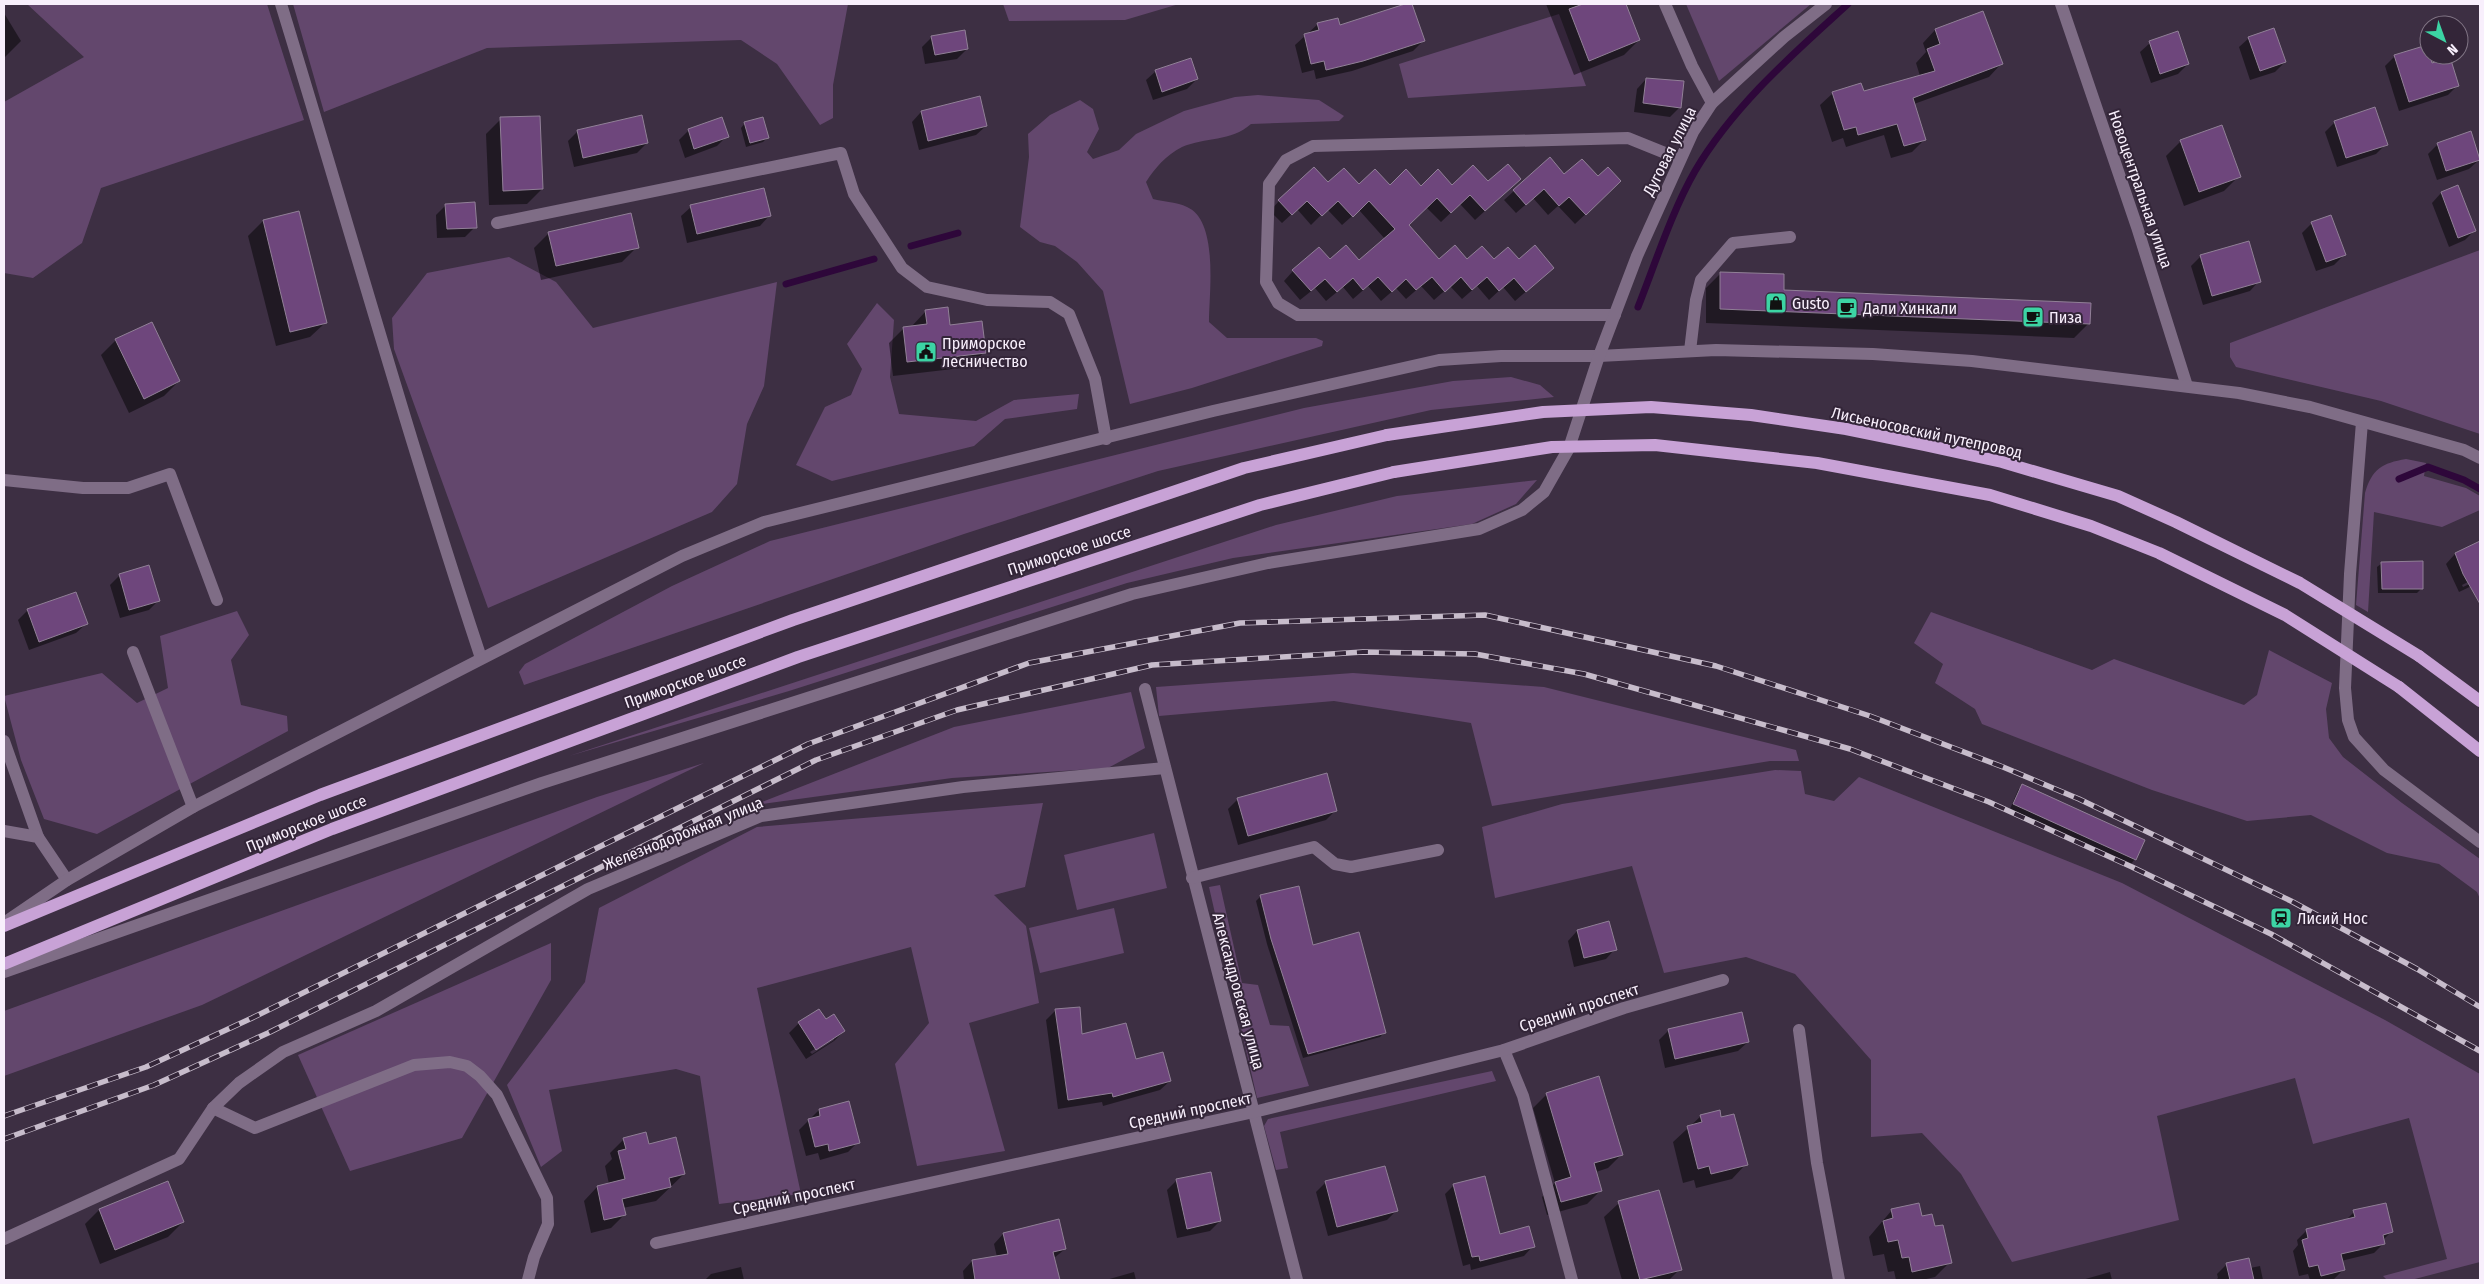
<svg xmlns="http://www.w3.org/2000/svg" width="2484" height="1284" viewBox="0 0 2484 1284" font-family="'Fira Sans Condensed',sans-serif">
	<rect width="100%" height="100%" fill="#3d2f43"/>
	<g fill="#63476d">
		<path d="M27,4H267L304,120L101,188L82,243L33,278L4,273V102L84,57Z"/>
		<path d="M293,4H848L833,85V118L820,125L777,64L741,40L487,48L324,112Z"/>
		<path d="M1003,4H1179L1125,20L1009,21Z"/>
		<path d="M1686,4H1811L1719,81Z"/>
		<path d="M1559,14L1586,86L1408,98L1399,64Z"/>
		<path d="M1258,95L1319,100L1344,116L1339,121L1251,124C1231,142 1205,137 1182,147C1166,155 1155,168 1146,182L1153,199C1164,202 1177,202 1187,207C1219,221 1209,293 1209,322L1227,338H1316L1323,341L1322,346L1192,388L1130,404L1103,291L1077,262L1055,246L1040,242L1020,227L1029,157L1028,134L1050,115L1080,100L1093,109L1099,129L1087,152L1093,159L1119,150L1136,134L1184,111L1235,97Z"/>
		<path d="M2480,250V434L2381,401L2236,367L2230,357V343Z"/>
		<path d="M509,257L556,282L593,328L777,282L764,386L747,424L737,484L712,512L488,608L394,349L392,318L427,273Z"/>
		<path d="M877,303L894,320L890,377L899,414L976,421L1014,400L1079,394L1077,409L1005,419L974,446L832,481L796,465L825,407L851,395L862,369L847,344Z"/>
		<path d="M1511,377L1540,385L1554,397L1431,410L1158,471L964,534L524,685L519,672L525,664L672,586L770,541L1304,408L1453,381Z"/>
		<path d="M2406,459L2426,463L2424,476L2466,488L2480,496V510L2442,527L2374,512L2368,612L2356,605L2365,493C2372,469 2382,463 2406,459Z"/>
		<path d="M1537,480L1516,504L1472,524L1233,558L1127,583L789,691L569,756L1276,525L1397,496Z"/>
		<path d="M237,611L249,635L231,660L241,705L287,716L288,731L97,834L44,819L21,760L4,696L102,673L137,703L168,688L160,636Z"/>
		<path d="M1931,612L2092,670L2114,659L2244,705L2257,695L2269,650L2332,683L2326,709L2329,738L2343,757L2402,803L2480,859V899L2477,892L2439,864L2387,853L2311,815L2247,821L2152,790L1982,724L1975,709L1935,683L1943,664L1914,643Z"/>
		<path d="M1353,673L1544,687L1796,750L1799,761H1770L1492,806L1471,723L1334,701L1159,716L1156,687Z"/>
		<path d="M1131,692L1145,748L1108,768L952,778L754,805L954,727Z"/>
		<path d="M704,763L202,1005L4,1076V1011L597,797Z"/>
		<path d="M1775,770L1801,771L1805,794L1834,801L1859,777L2122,883L2385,1020L2480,1074V1262L2411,1280H2387L2383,1276L2447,1259L2409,1118L2313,1144L2295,1078L2157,1116L2179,1220L2012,1262L1961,1174L1922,1133L1871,1137V1060L1795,974L1746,957L1664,973L1632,866L1495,898L1482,827L1562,804Z"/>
		<path d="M1043,803L1025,887L994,895L1026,926L1039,1003L969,1023L1005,1151L917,1166L895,1064L929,1023L911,947L757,988L801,1194L719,1204L700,1076L676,1069L549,1090L562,1151L541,1167L507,1085L585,982L599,908L757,827Z"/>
		<path d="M1154,833L1167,888L1077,910L1064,855Z"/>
		<path d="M1220,885L1242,983L1258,985L1270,1025L1289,1026L1309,1086L1257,1098L1209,887Z"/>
		<path d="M1114,908L1124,953L1040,973L1029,928Z"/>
		<path d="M551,943V980L462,1138L350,1171L298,1055Z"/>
		<path d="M1492,1071L1496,1081L1280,1132L1288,1168L1276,1170L1264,1126L1268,1119Z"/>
	</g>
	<g fill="#0007" fill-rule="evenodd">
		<path d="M1411,4L1423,41L1413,51L1352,71L1316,79L1314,70L1302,73L1295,45L1318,24L1339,27Z"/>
		<path d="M1546,4H1625L1639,40L1624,55L1574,75Z"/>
		<path d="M4,13L21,41L4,58Z"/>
		<path d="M1982,13L2001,64L1989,77L1914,104L1924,140L1912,152L1891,158L1884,135L1846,147L1843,138L1832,142L1820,105L1833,93H1863L1920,76L1916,63L1926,52L1923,43L1935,30Z"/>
		<path d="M932,37L967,49L957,59L925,64L922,47Z"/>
		<path d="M2249,38L2285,62L2275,72L2250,80L2239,47Z"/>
		<path d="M2150,43L2188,64L2178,74L2151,83L2140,52Z"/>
		<path d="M2395,56L2432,65L2458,85L2448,95L2399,111L2385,66Z"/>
		<path d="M1156,71L1197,79L1187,89L1153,100L1146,80Z"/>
		<path d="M1646,79L1680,107L1670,117L1634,112L1637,89Z"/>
		<path d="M921,112L986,126L976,135L919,150L912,122Z"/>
		<path d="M501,119L542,189L527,204L489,205L486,134Z"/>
		<path d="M2335,122L2386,144L2376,154L2337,167L2325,132Z"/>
		<path d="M745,123L768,137L763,142L746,147L741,128Z"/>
		<path d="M689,130L727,136L717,146L685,158L679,140Z"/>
		<path d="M578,131L647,143L637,153L574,167L568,141Z"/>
		<path d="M2181,141L2239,176L2224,191L2184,206L2166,156Z"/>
		<path d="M2438,144L2479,160L2469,169L2437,180L2428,154Z"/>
		<path d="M1564,176L1610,191L1575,224L1558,206L1548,215L1533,198L1516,213L1504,200L1514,191Z"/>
		<path d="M1488,183L1510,188L1475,220L1460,204L1441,222L1426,207L1407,225L1438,261H1519L1543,277L1515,301L1503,287L1489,300L1477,286L1462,299L1450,286L1434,300L1421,286L1406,299L1396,288L1381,301L1368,286L1353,299L1343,287L1326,301L1315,288L1300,300L1284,281L1293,271L1330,261L1359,262L1385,239L1359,210L1342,225L1327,209L1311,225L1297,209L1282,223L1270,211L1279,201L1328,184L1421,187Z"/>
		<path d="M2441,193L2474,231L2465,240L2449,247L2432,203Z"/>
		<path d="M446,205L475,227L465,237L437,238L436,215Z"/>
		<path d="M691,207L769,216L760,226L687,243L681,216Z"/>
		<path d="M298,213L325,323L310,337L276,346L248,236L263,221Z"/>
		<path d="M2312,223L2344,255L2334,265L2316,271L2302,233Z"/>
		<path d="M549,233L637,247L622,262L541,280L534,248Z"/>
		<path d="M2201,256L2259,281L2250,291L2203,305L2191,266Z"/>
		<path d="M1721,273L1782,291L2089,323L2074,338L1706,323V288Z"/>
		<path d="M926,311L984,352L970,367L893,376L889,343L904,328L911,327Z"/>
		<path d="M116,340L179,381L164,396L129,413L101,355Z"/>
		<path d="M2480,543V576L2462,585L2463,587L2480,579V582L2459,592L2446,564L2455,554Z"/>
		<path d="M2382,563L2422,588L2417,593H2378L2377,567Z"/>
		<path d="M120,575L159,600L149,610L120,618L110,585Z"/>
		<path d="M28,610L86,624L76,633L29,650L18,620Z"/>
		<path d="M2022,786L2135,859L2131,864L2010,809L2018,790Z"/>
		<path d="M1238,799L1336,810L1326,820L1238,845L1228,809Z"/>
		<path d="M1261,896L1312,947L1385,1032L1380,1037L1303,1058L1267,944L1256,901Z"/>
		<path d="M1577,931L1615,949L1606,959L1574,967L1568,941Z"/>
		<path d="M1056,1010L1081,1036L1135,1060L1170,1081L1160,1090L1103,1106L1102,1102L1058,1109L1046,1020Z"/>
		<path d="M825,1021L844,1031L834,1041L806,1059L789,1033L799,1023ZM834,1037V1040L812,1054L810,1052Z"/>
		<path d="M1669,1030L1748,1042L1738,1051L1665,1068L1659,1040Z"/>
		<path d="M1547,1094L1622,1154L1608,1168L1596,1172L1601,1190L1587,1204L1547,1215L1542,1197L1555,1183L1533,1108Z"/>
		<path d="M819,1110L858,1142L848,1152L820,1160L818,1153L806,1156L799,1130Z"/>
		<path d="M1701,1116L1721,1119L1746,1164L1732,1179L1696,1188L1694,1180L1683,1183L1673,1142Z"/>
		<path d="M624,1139L648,1145L684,1174L656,1201L623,1208L625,1214L611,1228L591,1233L584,1201L597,1187L609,1184L605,1166L612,1159L610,1153Z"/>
		<path d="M1177,1180L1220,1221L1210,1231L1177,1238L1167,1190Z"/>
		<path d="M1326,1182L1396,1211L1387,1220L1328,1236L1316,1192Z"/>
		<path d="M1454,1185L1499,1236L1533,1246L1524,1256L1471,1270L1470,1264L1463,1266L1445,1194Z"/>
		<path d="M1619,1203L1680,1269L1669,1280H1622L1604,1217Z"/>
		<path d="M99,1210L183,1222L168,1237L100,1264L85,1224Z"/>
		<path d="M1892,1210L1921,1218L1934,1228L1950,1262L1935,1277L1922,1280H1896L1894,1271L1888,1272L1884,1254L1873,1256L1869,1237Z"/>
		<path d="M2354,1212L2391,1232L2383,1240L2384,1243L2374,1253L2341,1261L2344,1269L2334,1279L2310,1280L2308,1274L2299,1276L2293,1251L2298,1245L2297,1240L2307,1230L2345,1221Z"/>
		<path d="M1003,1234L1065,1249L1053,1259L1045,1274L1018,1280H964L963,1271L972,1261L997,1257L994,1244Z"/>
		<path d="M2227,1264L2250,1268L2260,1266L2263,1280H2216L2218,1278L2217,1274Z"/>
		<path d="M741,1267L744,1280H705L711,1274Z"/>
		<path d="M1134,1272L1136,1280H1106Z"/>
		<path d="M2110,1272L2112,1280H2082Z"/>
	</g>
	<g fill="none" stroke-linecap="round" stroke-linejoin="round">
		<g stroke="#2e073a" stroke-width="7">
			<path d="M911,246L958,233"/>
			<path d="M786,284L874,259"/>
			<path d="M1638,307C1655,264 1672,211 1695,171C1734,105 1792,55 1848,4"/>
			<path d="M2399,479L2428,467L2464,480L2480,489"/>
		</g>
	</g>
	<g fill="#6e467c" stroke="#918097">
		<path d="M1405,4H1412L1425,41L1363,61L1326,70L1324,61L1311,64L1304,34L1319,30L1317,23L1338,18L1340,25Z"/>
		<path d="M1583,4H1626L1640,40L1589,61L1569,9Z"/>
		<path d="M1983,11L2003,64L1913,98L1926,140L1904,146L1897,124L1858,135L1856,127L1844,130L1832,92L1861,83L1864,91L1935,71L1927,49L1940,44L1935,29Z"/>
		<path d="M2274,28L2286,62L2260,71L2248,37Z"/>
		<path d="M965,30L968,49L935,55L931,36Z"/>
		<path d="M2178,31L2189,64L2160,74L2149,41Z"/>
		<path d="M2427,45L2432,63L2450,57L2459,86L2409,102L2394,55Z"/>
		<path d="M1191,58L1198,79L1162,92L1155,70Z"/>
		<path d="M1646,78L1684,81L1681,108L1643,103Z"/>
		<path d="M980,96L987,126L928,141L921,111Z"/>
		<path d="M2375,107L2388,145L2346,158L2334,121Z"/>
		<path d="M642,115L648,143L583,158L577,130Z"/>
		<path d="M540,116L543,189L503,191L500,117Z"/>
		<path d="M722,117L729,137L694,149L688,129Z"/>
		<path d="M763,117L769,138L750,143L744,122Z"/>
		<path d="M2222,125L2241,177L2199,192L2180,140Z"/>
		<path d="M2471,131L2480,160L2446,171L2437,143Z"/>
		<path d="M1550,157L1564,174L1582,159L1598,176L1608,167L1621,181L1586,215L1569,197L1559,206L1544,189L1526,205L1513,190Z"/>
		<path d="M1508,164L1521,179L1485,211L1470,195L1451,213L1437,198L1409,225L1439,259L1455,245L1467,259L1482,246L1494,259L1508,247L1519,259L1535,245L1554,268L1526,292L1514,278L1499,291L1487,277L1472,290L1461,277L1445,292L1432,277L1416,290L1406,279L1392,292L1378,277L1363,290L1353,278L1337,292L1325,279L1311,291L1292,270L1319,247L1330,259L1346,245L1359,260L1395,229L1369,201L1353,217L1338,201L1322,216L1307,201L1292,215L1278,200L1314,167L1328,182L1344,168L1359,184L1375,169L1390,185L1406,169L1421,186L1438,169L1452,185L1473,165L1488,181Z"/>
		<path d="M2458,185L2476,231L2458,238L2441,192Z"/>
		<path d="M764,188L771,216L697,234L690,205Z"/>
		<path d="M475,202L477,228L447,229L445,204Z"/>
		<path d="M299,211L327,323L290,332L263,220Z"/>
		<path d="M631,213L639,248L556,266L548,232Z"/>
		<path d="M2331,215L2346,255L2326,262L2311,222Z"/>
		<path d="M2249,241L2261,282L2212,296L2200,255Z"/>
		<path d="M1720,272L1784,274V290L2091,303L2090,324L1720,309Z"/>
		<path d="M948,307L950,325L982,321L986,353L907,362L903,327L927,324L925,310Z"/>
		<path d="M152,322L180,381L144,399L115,339Z"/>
		<path d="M2480,541V604L2463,574L2455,553Z"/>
		<path d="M2423,561V589H2382L2381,562Z"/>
		<path d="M149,565L160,601L129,610L119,574Z"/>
		<path d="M76,592L88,624L39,642L27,609Z"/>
		<path d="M1327,773L1337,811L1248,836L1237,798Z"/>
		<path d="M2022,784L2145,840L2136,860L2013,804Z"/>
		<path d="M1299,886L1313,945L1359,932L1386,1033L1308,1054L1271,939L1260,895Z"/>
		<path d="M1609,921L1617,950L1584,958L1577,930Z"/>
		<path d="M1080,1007L1082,1034L1126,1023L1136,1059L1163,1052L1171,1081L1113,1097L1112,1093L1068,1100L1055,1009Z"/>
		<path d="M819,1009L826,1019L834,1014L845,1031L816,1050L798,1022Z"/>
		<path d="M1742,1012L1749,1042L1675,1059L1668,1029Z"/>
		<path d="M1599,1076L1623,1155L1594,1163L1602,1191L1561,1202L1555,1182L1571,1177L1546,1093Z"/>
		<path d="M849,1101L860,1143L829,1151L828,1144L815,1147L808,1119L820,1116L819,1109Z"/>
		<path d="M1720,1110L1721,1117L1734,1114L1748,1165L1711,1174L1709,1166L1698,1169L1687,1126L1702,1122L1700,1115Z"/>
		<path d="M646,1132L649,1144L676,1137L685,1174L669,1178L671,1187L622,1199L626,1215L604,1220L597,1186L625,1179L618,1151L626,1149L623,1138Z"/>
		<path d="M1385,1166L1398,1211L1337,1227L1325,1181Z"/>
		<path d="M1211,1172L1221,1221L1187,1229L1176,1179Z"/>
		<path d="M1485,1176L1500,1234L1529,1226L1535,1247L1480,1261L1479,1256L1472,1257L1453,1184Z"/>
		<path d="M168,1181L184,1222L115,1250L99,1209Z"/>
		<path d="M1659,1190L1682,1270L1640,1280L1618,1201Z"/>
		<path d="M1919,1203L1922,1216L1932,1214L1935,1226L1943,1225L1952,1263L1912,1272L1909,1257L1902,1258L1898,1240L1888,1242L1883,1221L1893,1218L1891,1209Z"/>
		<path d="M2386,1203L2393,1232L2383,1235L2385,1244L2341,1254L2345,1270L2321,1276L2318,1265L2309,1267L2302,1240L2308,1238L2306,1229L2355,1217L2353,1210Z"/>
		<path d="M1059,1219L1066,1249L1053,1252L1060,1280H975L972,1260L1008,1254L1003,1233Z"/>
		<path d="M2249,1258L2254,1280H2230L2226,1263Z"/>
	</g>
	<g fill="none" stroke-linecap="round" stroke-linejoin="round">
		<g stroke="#7f6d86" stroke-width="12">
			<path d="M281,4C348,222 409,441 481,658"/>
			<path d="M1665,4L1692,66L1712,103"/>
			<path d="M2061,4L2137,227L2187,386"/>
			<path d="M497,223L841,153L854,194L902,268L927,287L987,300L1050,302L1069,314L1095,379L1106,439"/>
			<path d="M1615,315H1298L1278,303L1266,282L1269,184L1286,160L1313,146L1628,138L1680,159"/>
			<path d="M1690,351L1696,300L1701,280L1733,243L1790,237"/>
			<path d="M2362,422L2350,574L2345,688L2348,720L2354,737L2384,770L2480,842"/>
			<path d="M4,480L83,488H128L170,474L217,600"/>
			<path d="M133,652L193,807"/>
			<path d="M1145,689L1297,1280"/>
			<path d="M4,741L38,837"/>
			<path d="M4,831L38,837L67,880"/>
			<path d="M1192,878L1314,847L1335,864L1351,867L1438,850"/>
			<path d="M4,923L67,880L193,807L682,556L764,522L1213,411L1439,360L1501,356H1599L1716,350L1873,354L1972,361L2239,393L2310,407L2464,450L2480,458"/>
			<path d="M4,972L542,783L1132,594L1268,563L1479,529L1522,510L1544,492L1569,448L1599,356L1637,256L1693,132L1712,103L1784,37L1826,4"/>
			<path d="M1799,1030L1817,1163L1839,1280"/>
			<path d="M1504,1050L1523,1096L1572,1280"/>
			<path d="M213,1108L255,1128L414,1065L450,1062L467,1066L480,1076L497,1095L547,1198L548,1224L534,1257L528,1280"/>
			<path d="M4,1239L179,1159L213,1108L239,1083L283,1052L376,1011L588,889L761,816L963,787L1165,768"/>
			<path d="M656,1243L1254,1112L1504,1050L1624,1008L1723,980"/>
		</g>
		<g stroke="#c8a2d6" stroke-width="12">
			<path d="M2419,656L2480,701"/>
			<path d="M2399,687L2480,751"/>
			<path d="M4,926L320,795L793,620L1244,468L1387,435"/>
			<path d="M4,964L332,829L798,657L1260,505L1394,472"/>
		</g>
		<g stroke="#c7bccb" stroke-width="5.5">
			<g id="rail">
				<path d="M4,1116L146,1067L252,1018L808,744L1029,663L1240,623L1485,615L1716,666L1870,716L2003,767L2079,799L2291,901L2417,969L2480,1007"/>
				<path d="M4,1139L154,1085L268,1033L816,760L957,710L1152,665L1363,652L1475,654L1584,674L1850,749L1989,802L2132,867L2271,934L2480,1051"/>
			</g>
		</g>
		<use href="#rail" stroke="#332538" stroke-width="4" stroke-dasharray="11" stroke-linecap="butt"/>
		<g stroke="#c8a2d6" stroke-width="12">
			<path d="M1387,435L1543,412L1651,407L1751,415L1846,429L1925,445L2002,462L2118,496L2176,522L2300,583L2419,656"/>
			<path d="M1394,472L1552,447L1655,445L1817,463L1990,495L2091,526L2159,553L2285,615L2399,687"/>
		</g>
	</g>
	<defs>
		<g id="shop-square" transform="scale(1.125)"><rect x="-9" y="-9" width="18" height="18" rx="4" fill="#3cd4a4" stroke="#332538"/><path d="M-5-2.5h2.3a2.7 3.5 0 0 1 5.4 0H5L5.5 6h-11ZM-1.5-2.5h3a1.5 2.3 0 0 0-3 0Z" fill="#111"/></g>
		<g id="cafe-square" transform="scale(1.125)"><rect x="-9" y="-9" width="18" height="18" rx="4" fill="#3cd4a4" stroke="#332538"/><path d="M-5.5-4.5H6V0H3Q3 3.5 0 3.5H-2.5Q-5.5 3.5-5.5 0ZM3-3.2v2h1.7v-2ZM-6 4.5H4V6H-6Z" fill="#111"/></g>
		<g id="civic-square" transform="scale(1.125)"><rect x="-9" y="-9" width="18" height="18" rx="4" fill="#3cd4a4" stroke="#332538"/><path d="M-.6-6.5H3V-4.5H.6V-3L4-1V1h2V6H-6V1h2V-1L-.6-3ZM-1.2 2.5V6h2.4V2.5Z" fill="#111"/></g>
		<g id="station-square" transform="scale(1.125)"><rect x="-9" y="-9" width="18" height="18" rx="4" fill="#3cd4a4" stroke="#332538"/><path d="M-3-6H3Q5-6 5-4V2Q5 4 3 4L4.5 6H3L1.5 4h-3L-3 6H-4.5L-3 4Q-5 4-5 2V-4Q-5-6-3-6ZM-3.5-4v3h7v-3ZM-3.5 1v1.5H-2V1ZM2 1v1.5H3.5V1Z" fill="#111"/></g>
	</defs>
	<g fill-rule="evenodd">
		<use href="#shop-square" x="1776" y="303"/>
		<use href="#cafe-square" x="1847" y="308"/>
		<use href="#cafe-square" x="2033" y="317"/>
		<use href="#civic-square" x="926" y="352"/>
		<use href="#station-square" x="2281" y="918"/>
	</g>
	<g text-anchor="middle" stroke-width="4" stroke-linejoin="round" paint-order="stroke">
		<g font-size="16" fill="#f8effc" stroke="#332538">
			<text transform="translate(1669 151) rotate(-63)" y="6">Дуговая улица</text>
			<text transform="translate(2141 189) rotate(71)" y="6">Новоцентральная улица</text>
			<text transform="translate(1927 432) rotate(12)" y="6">Лисьеносовский путепровод</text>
			<text transform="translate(1069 550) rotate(-18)" y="6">Приморское шоссе</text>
			<text transform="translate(685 681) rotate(-20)" y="6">Приморское шоссе</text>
			<text transform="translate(306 823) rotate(-22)" y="6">Приморское шоссе</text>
			<text transform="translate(683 833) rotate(-22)" y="6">Железнодорожная улица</text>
			<text transform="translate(1239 991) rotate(75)" y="6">Александровская улица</text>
			<text transform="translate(1579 1007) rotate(-18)" y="6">Средний проспект</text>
			<text transform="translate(1190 1110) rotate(-12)" y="6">Средний проспект</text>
			<text transform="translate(794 1196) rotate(-12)" y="6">Средний проспект</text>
		</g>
		<g font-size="16" fill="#f8effc" stroke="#332538" text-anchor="start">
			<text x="1792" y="309">Gusto</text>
			<text x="1863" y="314">Дали Хинкали</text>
			<text x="2049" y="323">Пиза</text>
			<text x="942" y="349">Приморское<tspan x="942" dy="18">лесничество</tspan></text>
			<text x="2297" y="924">Лисий Нос</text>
		</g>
	</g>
	<rect width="2484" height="1284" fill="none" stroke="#f8effc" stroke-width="10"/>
	<g transform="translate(2444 40) rotate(139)"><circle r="24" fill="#332538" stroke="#827686"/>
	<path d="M0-4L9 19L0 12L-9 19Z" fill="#3cd4a4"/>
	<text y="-8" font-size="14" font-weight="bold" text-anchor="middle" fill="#f8effc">N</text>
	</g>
</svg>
